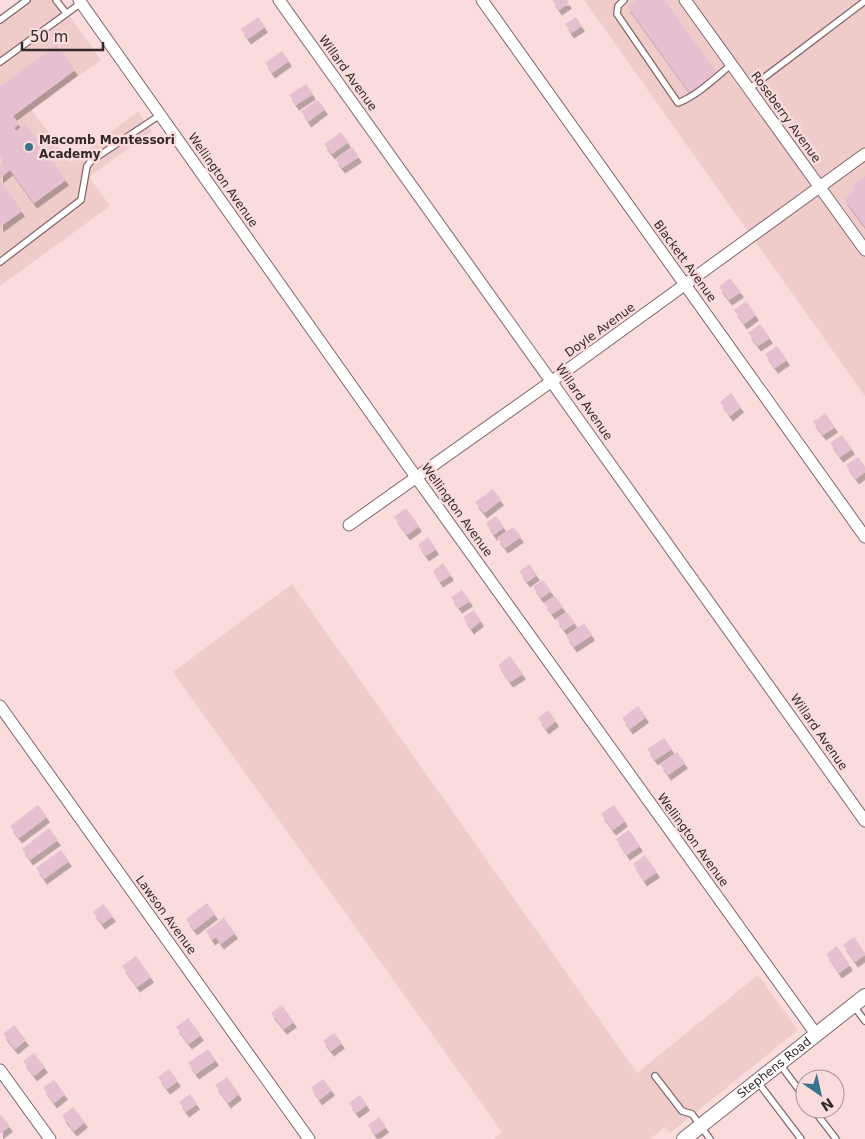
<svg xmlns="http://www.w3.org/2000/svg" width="865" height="1139" viewBox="0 0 865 1139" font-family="'DejaVu Sans',sans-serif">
	<defs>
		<filter id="shadow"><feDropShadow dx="3" dy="5.5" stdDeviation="0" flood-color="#0004"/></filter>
	</defs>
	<rect width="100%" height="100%" fill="#f9dcdb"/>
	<g fill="#efcbca">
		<path d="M21,0H58L101,60L32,110L70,162L138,112L152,131L89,177L110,206L0,286V15Z"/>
		<path d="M584,0H865V396Z"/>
		<path d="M292,584L637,1073L758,975L798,1030L670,1133L665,1127L650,1139H494L502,1132L173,672Z"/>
	</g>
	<g fill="#e6bfd0" filter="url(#shadow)">
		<path d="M552,0H567L569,3L559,10Z"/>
		<path d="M636,0H664L717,73L690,93L627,6Z"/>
		<path d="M258,17L265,27L248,39L241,29Z"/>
		<path d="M576,17L582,26L571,33L565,24Z"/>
		<path d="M57,45L75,70L13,116L19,124L14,128L16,131L25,124L66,180L34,203L10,170L0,178V166L5,163L0,156V87Z"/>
		<path d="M282,51L289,61L272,73L265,63Z"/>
		<path d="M306,84L313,94L296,105L289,95Z"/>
		<path d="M318,100L325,109L308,122L301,111Z"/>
		<path d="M341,132L348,142L332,154L324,144Z"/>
		<path d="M352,147L359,157L342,168L335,159Z"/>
		<path d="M865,176V227L844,199L855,191L852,186Z"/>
		<path d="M0,181L22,211L0,227Z"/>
		<path d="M730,278L741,292L729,300L719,287Z"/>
		<path d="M746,301L756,315L744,324L734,310Z"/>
		<path d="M760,324L770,338L758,346L748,333Z"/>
		<path d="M777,346L787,360L775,368L765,354Z"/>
		<path d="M731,393L741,407L730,416L720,402Z"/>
		<path d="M825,413L835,427L823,435L813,422Z"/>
		<path d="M842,435L852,449L840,457L830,443Z"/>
		<path d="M858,457L865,467V472L856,479L846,465Z"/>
		<path d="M493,489L501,500L484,513L475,502Z"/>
		<path d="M406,508L419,526L407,535L394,517Z"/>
		<path d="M496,516L504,527L494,535L486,523Z"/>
		<path d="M513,527L521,537L505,548L497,538Z"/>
		<path d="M428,537L436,549L426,556L418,545Z"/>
		<path d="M443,563L451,575L440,582L433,571Z"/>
		<path d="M529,564L537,575L527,582L519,571Z"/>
		<path d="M543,580L551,591L541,598L533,587Z"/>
		<path d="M462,590L470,601L459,608L451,597Z"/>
		<path d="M555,596L563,607L552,614L544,603Z"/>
		<path d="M474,610L481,621L471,629L463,617Z"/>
		<path d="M567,612L575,623L564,630L556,619Z"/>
		<path d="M584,623L592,635L574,647L566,636Z"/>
		<path d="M510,656L523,674L510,682L498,665Z"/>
		<path d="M638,706L646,717L630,729L622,718Z"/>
		<path d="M548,710L556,721L546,729L538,718Z"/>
		<path d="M664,738L672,749L655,760L647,749Z"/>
		<path d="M677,752L685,763L668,775L660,764Z"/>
		<path d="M38,805L47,817L19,838L10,826Z"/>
		<path d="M614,805L625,821L613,830L601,814Z"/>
		<path d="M49,828L58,840L30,860L22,849Z"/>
		<path d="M629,830L640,846L627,855L616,839Z"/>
		<path d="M61,850L69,861L44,879L36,868Z"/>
		<path d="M645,855L657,872L644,881L633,864Z"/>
		<path d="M207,903L215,914L194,930L186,919Z"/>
		<path d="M103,904L113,916L102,924L93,912Z"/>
		<path d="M224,918L235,933L221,944L216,937L212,940L206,931Z"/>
		<path d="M854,937L865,953V955L855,962L843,945Z"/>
		<path d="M837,946L850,965L839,973L826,954Z"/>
		<path d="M136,956L151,977L137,987L122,966Z"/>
		<path d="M282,1005L294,1022L284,1029L271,1013Z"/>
		<path d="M188,1018L201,1035L189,1044L176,1027Z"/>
		<path d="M14,1025L26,1040L15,1049L3,1034Z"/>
		<path d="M334,1033L342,1043L331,1051L323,1041Z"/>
		<path d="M208,1049L216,1060L196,1074L188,1063Z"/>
		<path d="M34,1053L45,1067L34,1076L23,1061Z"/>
		<path d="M169,1069L178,1081L167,1089L158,1077Z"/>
		<path d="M227,1077L239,1094L228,1103L215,1085Z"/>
		<path d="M323,1079L332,1090L319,1100L311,1088Z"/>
		<path d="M54,1080L65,1094L54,1103L43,1088Z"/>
		<path d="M190,1094L197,1104L186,1112L179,1102Z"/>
		<path d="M360,1095L367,1105L356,1113L349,1103Z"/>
		<path d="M73,1107L85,1122L74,1131L62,1116Z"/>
		<path d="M0,1114L10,1126L0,1134Z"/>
		<path d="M379,1117L386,1127L375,1135L368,1125Z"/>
	</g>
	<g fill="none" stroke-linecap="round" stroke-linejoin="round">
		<g stroke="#816868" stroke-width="8">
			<g id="service">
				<path d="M56,0L66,13"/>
				<path d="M624,0L618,6L617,14L678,103C698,95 715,78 732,64"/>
				<path d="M0,20L27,0"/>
				<path d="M0,62L81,3"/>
				<path d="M749,89L865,1"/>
				<path d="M0,262L81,200L87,166L91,161L160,115"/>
				<path d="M853,1005L865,1021"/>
				<path d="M779,1063L805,1098"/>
				<path d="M655,1076L682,1111L692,1114L710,1139"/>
				<path d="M757,1081L801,1139"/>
				<path d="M813,1109L836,1139"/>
			</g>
		</g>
		<g stroke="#816868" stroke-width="13">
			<g id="minor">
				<path d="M79,0L416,477L816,1034"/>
				<path d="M279,0L865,821"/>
				<path d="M482,0L865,537"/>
				<path d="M685,0L865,250"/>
				<path d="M349,525L552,381L865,154"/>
				<path d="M0,706L309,1139"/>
				<path d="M0,1070L50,1139"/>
			</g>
		</g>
		<g stroke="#816868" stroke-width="16">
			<g id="tertiary">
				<path id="s1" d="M684,1139L865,996"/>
			</g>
		</g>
		<use href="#service" stroke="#fff" stroke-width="5.5"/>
		<use href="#minor" stroke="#fff" stroke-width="11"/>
		<use href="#tertiary" stroke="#fff" stroke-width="14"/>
	</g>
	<circle fill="#3a728c" stroke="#f9dcdb" stroke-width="2" cx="29" cy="147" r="5"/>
	<g text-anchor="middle" stroke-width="5" stroke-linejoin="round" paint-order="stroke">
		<g font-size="12" fill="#332928" stroke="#f9dcdb">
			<text transform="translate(348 73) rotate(54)" y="4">Willard Avenue</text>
			<text transform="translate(786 117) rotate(54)" y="4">Roseberry Avenue</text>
			<text transform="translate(223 180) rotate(55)" y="4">Wellington Avenue</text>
			<text transform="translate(685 261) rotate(54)" y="4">Blackett Avenue</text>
			<text transform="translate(600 330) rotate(-36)" y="4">Doyle Avenue</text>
			<text transform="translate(584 402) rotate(55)" y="4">Willard Avenue</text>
			<text transform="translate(457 510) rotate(54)" y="4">Wellington Avenue</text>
			<text transform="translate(819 732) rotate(55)" y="4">Willard Avenue</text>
			<text transform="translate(693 840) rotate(54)" y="4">Wellington Avenue</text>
			<text transform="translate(166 915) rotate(54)" y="4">Lawson Avenue</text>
			<text dy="4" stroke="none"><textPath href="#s1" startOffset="115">Stephens Road</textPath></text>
		</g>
		<g font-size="12" font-weight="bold" fill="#332928" stroke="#f9dcdb" text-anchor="start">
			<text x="39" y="144">Macomb Montessori<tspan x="39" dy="14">Academy</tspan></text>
		</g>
	</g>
	<g transform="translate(820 1094) rotate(146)"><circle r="24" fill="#f9dcdb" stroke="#aa9493"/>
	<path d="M0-4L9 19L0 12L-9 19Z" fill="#3a728c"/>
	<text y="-8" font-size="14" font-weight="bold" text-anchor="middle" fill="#332928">N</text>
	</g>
	<path d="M22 42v8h81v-8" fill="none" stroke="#332928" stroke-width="2.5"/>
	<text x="30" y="42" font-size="15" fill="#332928" stroke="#f9dcdb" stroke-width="4" paint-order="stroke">50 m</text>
</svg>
